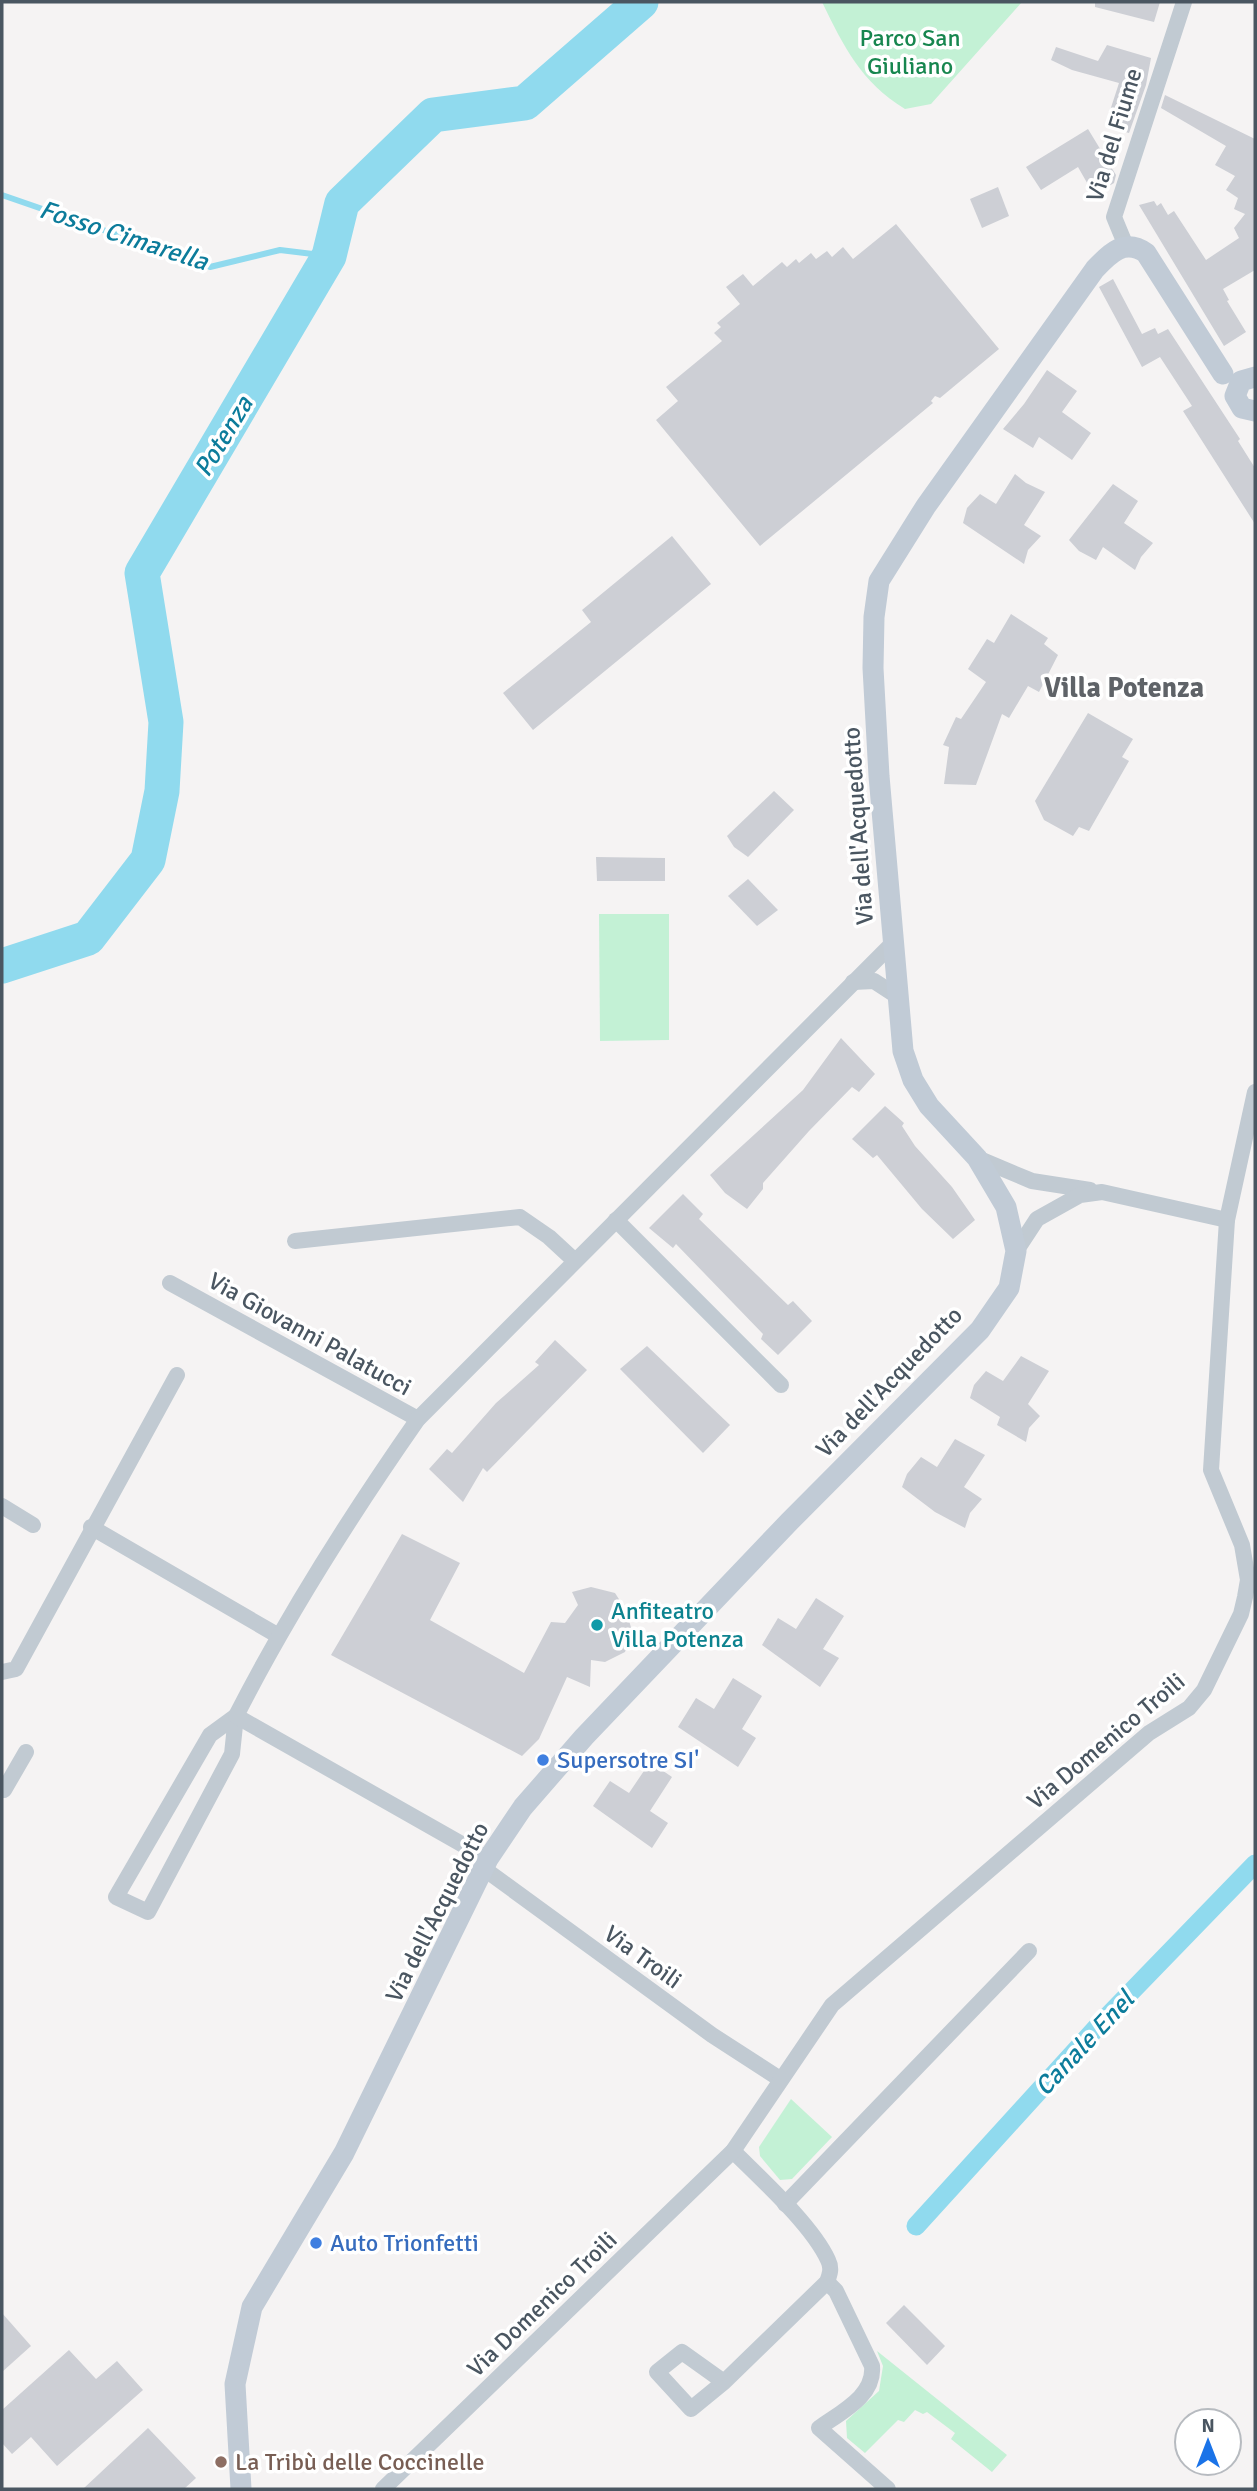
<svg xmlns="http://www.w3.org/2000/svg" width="1257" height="2491" viewBox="0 0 1257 2491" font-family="Signika,sans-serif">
	<rect width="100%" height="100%" fill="#f5f3f3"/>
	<g fill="#c3f1d5">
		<path d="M822,2H1022L931,104L905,109C861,82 844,47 822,2Z"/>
		<path d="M599,914H669V1040L600,1041Z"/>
		<path d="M791,2099L832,2137L792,2179L780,2180L760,2156L759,2147Z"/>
		<path d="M877,2351L1007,2455L992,2472L951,2439L955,2433L927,2412L923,2414L915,2410L904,2422L898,2420L865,2453L847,2438L846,2421L879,2391L883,2366Z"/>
	</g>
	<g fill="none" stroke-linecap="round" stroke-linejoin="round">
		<path stroke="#90daee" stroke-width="6" d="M2,195L210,267L280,250L329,256"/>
		<path stroke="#90daee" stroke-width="19" d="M916,2226L1098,2026L1255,1864"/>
		<path stroke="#90daee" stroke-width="35" d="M2,966L88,938L148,860L162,791L166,722L142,573L329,256L342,203L433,115L525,103L641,2"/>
	</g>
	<g fill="#cdcfd5">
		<path d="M1095,2H1160L1154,22L1095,7Z"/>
		<path d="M1107,45L1151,58L1146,85L1129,133L1105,126L1119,83L1072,70L1051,60L1056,47L1098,61Z"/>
		<path d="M1165,95L1255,139V270L1223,289L1229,300L1227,301L1246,332L1224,346L1139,205L1154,201L1157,206L1161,203L1168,215L1174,211L1206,260L1239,238L1234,228L1245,214L1234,209L1238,198L1226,190L1235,176L1215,165L1226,146L1161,108Z"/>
		<path d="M1088,129L1116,175L1114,183L1094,195L1078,167L1041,190L1026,167Z"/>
		<path d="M998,187L1009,216L982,228L970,199Z"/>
		<path d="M896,224L999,349L940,398L935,396L931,401L933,403L760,546L656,420L678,401L666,387L722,341L714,333L721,327L717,323L740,304L726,287L743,274L753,286L782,262L787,267L796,259L799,263L811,253L816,259L827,251L832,257L843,247L853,259Z"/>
		<path d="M1113,279L1142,334L1155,328L1158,334L1168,329L1240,439L1238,441L1255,468V524L1183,411L1192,406L1160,357L1142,367L1099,287Z"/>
		<path d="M1047,370L1077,391L1062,412L1091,433L1072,460L1039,437L1033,448L1003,429L1024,404Z"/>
		<path d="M1015,474L1026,483L1045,492L1024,525L1041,536L1028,550L1024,564L963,523L967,508L980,494L996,504Z"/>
		<path d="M1113,484L1138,501L1124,523L1153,543L1141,557L1135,570L1103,547L1096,560L1079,551L1069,540Z"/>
		<path d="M672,536L711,584L533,730L503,693L591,622L582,610Z"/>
		<path d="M1011,614L1048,638L1044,644L1058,655L1039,692L1028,686L1009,718L1002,714L976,785L944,784L949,747L943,745L956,717L961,719L986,682L968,669L987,639L994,643Z"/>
		<path d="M1088,713L1133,739L1122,757L1129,761L1089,831L1079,827L1073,836L1044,820L1035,801Z"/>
		<path d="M774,791L794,810L748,857L734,847L727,836Z"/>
		<path d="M596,857L665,858V881H597Z"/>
		<path d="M748,879L778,910L757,926L728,896Z"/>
		<path d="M841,1038L875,1074L859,1092L852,1087L809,1131L763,1183V1189L747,1209L725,1193L710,1175L803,1090Z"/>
		<path d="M885,1106L904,1123L902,1126L915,1146L952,1187L975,1220L953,1239L922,1209L877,1155L873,1158L852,1139Z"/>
		<path d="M683,1194L703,1214L699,1219L788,1305L793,1301L812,1321L778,1355L761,1339L763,1334L676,1244L673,1248L649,1228Z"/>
		<path d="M555,1340L587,1370L487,1472L483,1468L463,1502L429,1469L447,1449L452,1453L496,1403L539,1365L535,1362Z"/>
		<path d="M647,1346L730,1425L703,1453L620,1369Z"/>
		<path d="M1021,1356L1049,1371L1028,1404L1040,1416L1029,1428L1026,1442L997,1425L1000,1417L970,1398L974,1385L986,1371L1003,1381Z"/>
		<path d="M955,1439L985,1455L964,1487L982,1499L970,1513L965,1528L935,1512L902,1487L907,1474L921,1457L937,1467Z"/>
		<path d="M402,1534L460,1563L430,1620L524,1673L551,1622L565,1623L578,1605L572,1592L591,1587L615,1593L626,1610L632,1631L625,1652L605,1662L591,1660L590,1687L567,1677L539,1739L522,1756L331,1655Z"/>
		<path d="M816,1598L844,1616L823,1649L839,1658L820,1687L762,1645L778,1618L796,1629Z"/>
		<path d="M733,1678L762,1696L742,1729L756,1738L738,1767L678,1727L696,1698L714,1709Z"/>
		<path d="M650,1762L672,1777L650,1811L668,1823L652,1848L593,1806L610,1781L629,1793Z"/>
		<path d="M904,2305L945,2346L927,2365L886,2323Z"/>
		<path d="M2,2313L31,2346L2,2372Z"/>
		<path d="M69,2350L96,2379L117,2361L143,2390L57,2466L31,2437L12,2454L2,2443V2410Z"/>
		<path d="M148,2428L196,2478L184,2489H83Z"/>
	</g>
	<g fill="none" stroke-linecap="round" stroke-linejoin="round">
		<g stroke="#c1cad2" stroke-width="16">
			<path d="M1126,246L1114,217L1184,2"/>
			<path d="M853,982L874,981L897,996"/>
			<path d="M977,1158L1032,1181L1090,1190"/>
			<path d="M616,1220L781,1385"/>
			<path d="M295,1241L520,1217L549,1237L575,1261"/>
			<path d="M1016,1251L1037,1219L1080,1195L1102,1192L1227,1220"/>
			<path d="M170,1283L418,1419"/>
			<path d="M2,1506L33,1525"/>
			<path d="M91,1527L277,1635"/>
			<path d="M2,1672L16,1669L177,1375"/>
			<path d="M236,1716L232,1754L148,1912L116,1897L210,1735Z"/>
			<path d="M2,1789L4,1790L26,1752"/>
			<path d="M488,1859L236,1716C289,1612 351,1515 418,1419L893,943"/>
			<path d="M483,1868L712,2035L780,2079"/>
			<path d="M785,2204L1029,1951"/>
			<path d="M827,2282L836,2291L872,2366C875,2396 841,2412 819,2428L888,2489"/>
			<path d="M724,2382L682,2352L657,2372L691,2409L724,2382L827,2282C830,2274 832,2268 828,2260C812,2225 761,2179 733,2151"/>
			<path d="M383,2489L733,2151L832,2005L1149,1733L1189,1708L1204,1690L1241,1614L1245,1597L1248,1580L1242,1545L1211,1470L1227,1220L1255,1092"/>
		</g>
		<g stroke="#c1cbd6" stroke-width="21">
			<path d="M1255,377L1241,381L1235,396L1242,408L1255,411"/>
			<path d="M241,2489L235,2384L252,2307L344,2153L488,1859L523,1807L584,1737L789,1522L980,1330L1009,1288L1016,1251L1006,1207L977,1158L929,1106L913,1080L903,1051L879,776L873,668L874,617L879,581L926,506L1095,269C1110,253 1125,238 1146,253L1223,374"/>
		</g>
	</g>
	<circle fill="#0f9aa8" stroke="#fff" stroke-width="2.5" cx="597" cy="1625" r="7"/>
	<g fill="#3f7fe0" stroke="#fff" stroke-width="2.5">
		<circle cx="543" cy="1760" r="7"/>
		<circle cx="316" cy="2243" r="7"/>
	</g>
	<circle fill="#8d6e63" stroke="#fff" stroke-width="2.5" cx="221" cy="2462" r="7"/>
	<g text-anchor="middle" stroke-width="7" stroke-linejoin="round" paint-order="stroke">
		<g font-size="24" fill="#17864f" stroke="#fff">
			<text x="910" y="46">Parco San<tspan x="910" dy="28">Giuliano</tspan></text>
		</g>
		<g font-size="24" fill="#4a5661" stroke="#fff">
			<text transform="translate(1114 135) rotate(-73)" y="8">Via del Fiume</text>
			<text transform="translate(858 826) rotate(-94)" y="8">Via dell'Acquedotto</text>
			<text transform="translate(310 1334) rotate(29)" y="8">Via Giovanni Palatucci</text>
			<text transform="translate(889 1382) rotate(-46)" y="8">Via dell'Acquedotto</text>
			<text transform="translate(1106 1741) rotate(-40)" y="8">Via Domenico Troili</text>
			<text transform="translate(437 1912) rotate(-63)" y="8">Via dell'Acquedotto</text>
			<text transform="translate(643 1957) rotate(36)" y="8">Via Troili</text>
			<text transform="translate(542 2304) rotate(-44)" y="8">Via Domenico Troili</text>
		</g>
		<g font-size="24" fill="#0d838f" stroke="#fff" text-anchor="start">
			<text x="611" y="1619">Anfiteatro<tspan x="611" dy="28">Villa Potenza</tspan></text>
		</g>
		<g font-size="24" fill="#366cbe" stroke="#fff" text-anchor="start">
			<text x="557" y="1768">Supersotre SI'</text>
			<text x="330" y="2251">Auto Trionfetti</text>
		</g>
		<g font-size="24" fill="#785e54" stroke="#fff" text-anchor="start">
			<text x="235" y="2470">La Tribù delle Coccinelle</text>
		</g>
		<g font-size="26" font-style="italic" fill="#0c7c9b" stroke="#fff">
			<text transform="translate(124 235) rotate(18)" y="9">Fosso Cimarella</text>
			<text transform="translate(223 436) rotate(-59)" y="9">Potenza</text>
			<text transform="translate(1084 2043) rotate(-47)" y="9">Canale Enel</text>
		</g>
		<g font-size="28" font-weight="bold" fill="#5f6368" stroke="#fff">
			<text x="1124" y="697">Villa Potenza</text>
		</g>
	</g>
	<rect width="1257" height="2491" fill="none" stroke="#4a5661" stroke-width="7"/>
	<g transform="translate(1208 2442)"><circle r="33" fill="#ffffff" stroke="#b7bbc0" stroke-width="2"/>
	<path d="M0-5L12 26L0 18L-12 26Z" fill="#1a73e8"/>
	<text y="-10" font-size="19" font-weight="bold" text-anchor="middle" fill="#4a5661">N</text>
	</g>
</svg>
